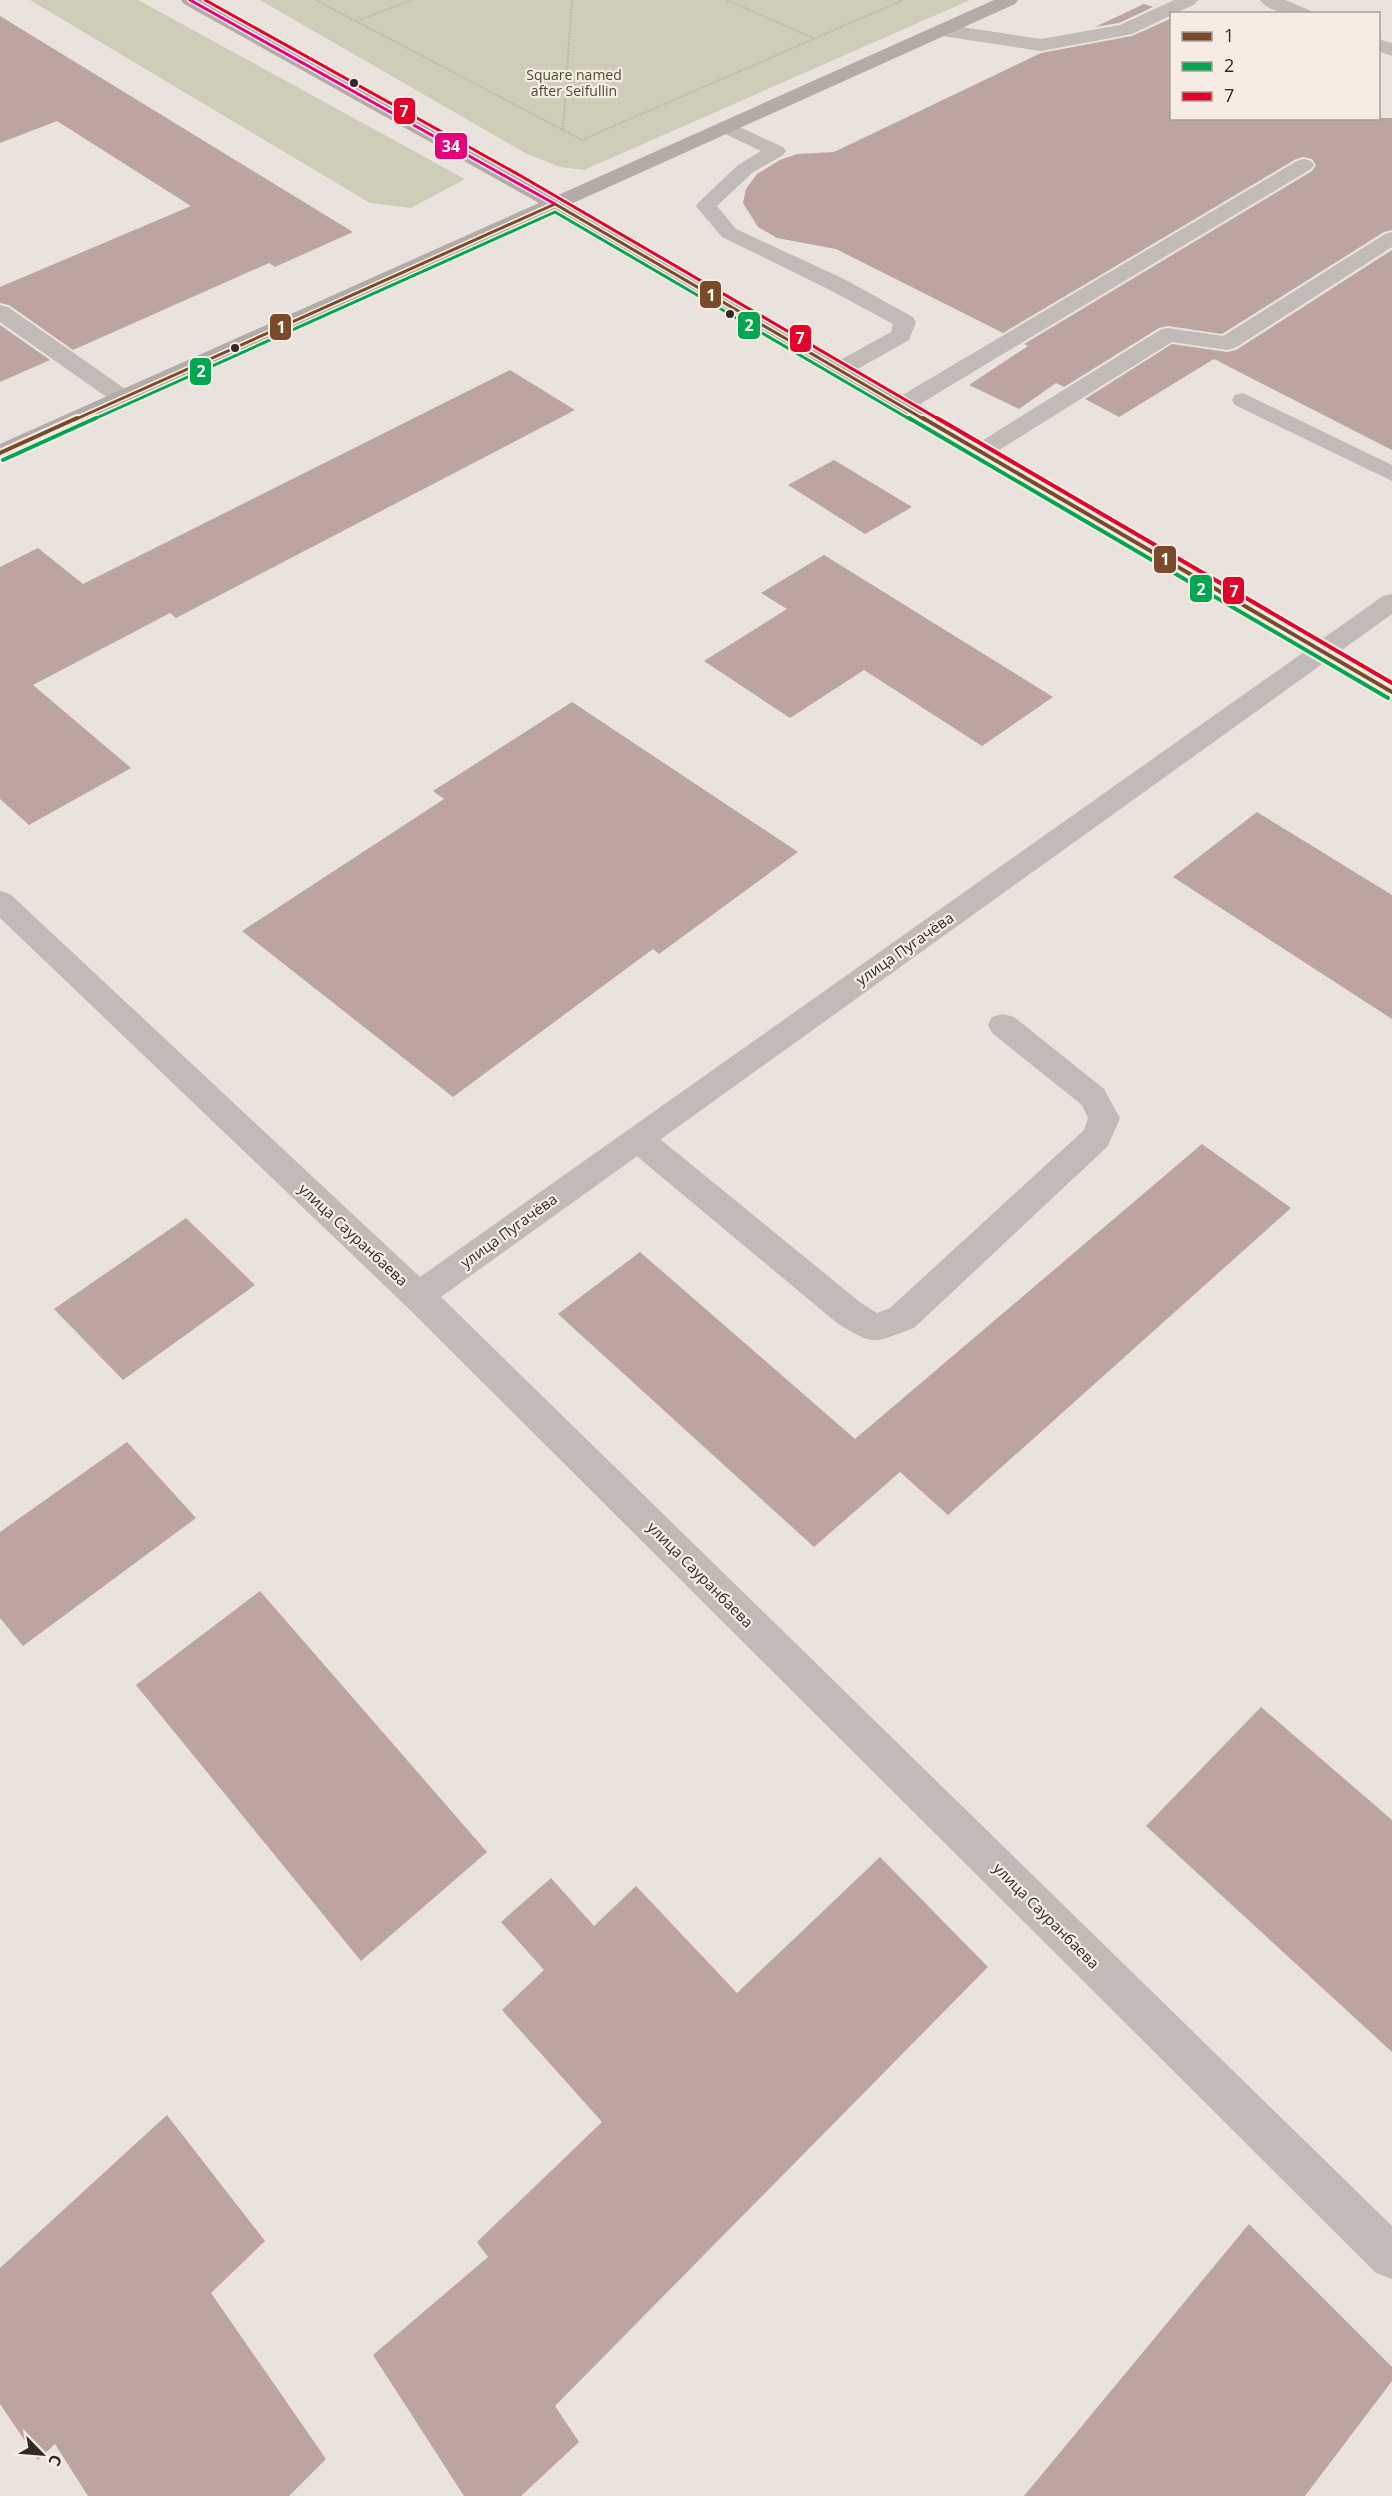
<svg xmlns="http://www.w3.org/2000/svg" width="1392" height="2496" viewBox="0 0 1392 2496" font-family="'Open Sans',sans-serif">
	<rect width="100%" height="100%" fill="#eae2dd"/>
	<g fill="#cdcdb8">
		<path d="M30,0H138L465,179L411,208L370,203Z"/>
		<path d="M260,0H970L584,170L560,167L527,154Z"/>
	</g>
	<g fill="#bca5a0">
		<path d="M1144,4L1153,7L1119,23L1095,27Z"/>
		<path d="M0,16L353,232L275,267L269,263L73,350L9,305L0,303V287L191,206L57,121L0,143Z"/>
		<path d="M1172,18V118H1392V230L1384,232L1222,334L1168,326L1159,328L1064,387L1056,383L1019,409L969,385L1028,346L1024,344L1312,171L1316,165L1312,159L1303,157L1296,159L1003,333L836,249L777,238L758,227L743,203L746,189L757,174L780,160L797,154L834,152L1041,53L1132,36Z"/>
		<path d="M1392,250V450L1214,359L1119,417L1085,399L1172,344L1227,352L1236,350Z"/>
		<path d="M0,325L50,360L0,382Z"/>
		<path d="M510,370L575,410L176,618L170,613L33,685L131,768L29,825L0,799V567L38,548L83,584Z"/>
		<path d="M834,460L912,507L865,534L788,485Z"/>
		<path d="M824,555L1053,697L982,746L864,670L790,718L704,661L787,609L761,593Z"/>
		<path d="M572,702L798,852L659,954L653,949L453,1097L242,931L444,799L433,791Z"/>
		<path d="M1257,812L1392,895V1019L1173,877Z"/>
		<path d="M1202,1144L1291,1208L948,1515L900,1472L814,1547L558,1314L640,1252L855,1439Z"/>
		<path d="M186,1218L255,1285L123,1380L54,1309Z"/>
		<path d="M127,1442L196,1518L23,1646L0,1618V1532Z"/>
		<path d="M260,1591L487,1852L361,1961L136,1685Z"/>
		<path d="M1261,1707L1392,1820V2052L1146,1826Z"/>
		<path d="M880,1857L988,1967L555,2406L579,2442L521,2496H464L373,2355L488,2257L477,2242L602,2122L502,2010L544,1970L501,1922L551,1878L594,1926L636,1886L737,1993Z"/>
		<path d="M167,2115L265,2241L211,2293L326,2459L289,2496H88L55,2444L38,2460L0,2404V2268Z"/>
		<path d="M1249,2224L1392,2367V2381L1305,2496H1024Z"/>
	</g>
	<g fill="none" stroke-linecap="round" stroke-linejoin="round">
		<g stroke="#bbb3af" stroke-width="2" stroke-dasharray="1.5 1.5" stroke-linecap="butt">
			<path d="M316,0L582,140L903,0"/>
			<path d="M727,0L813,38"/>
			<path d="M357,21L412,0"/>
			<path d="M563,130L572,0"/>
		</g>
		<g fill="#c2bab6" fill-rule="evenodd">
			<path d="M1174,0H1198L1195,4L1132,34L1041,51L942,36L935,34L933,30L935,26L942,24L1041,39L1120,25Z"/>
			<path d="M726,121L783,147L786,151L783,155L752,173L717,206L736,229L844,279L913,317L916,322L909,340L849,374L841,376L833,374L830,369L833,364L891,332L893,324L828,289L722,237L699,210L696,206L699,202L738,165L761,151L719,131L716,127L719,123Z"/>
			<path d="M1304,159L1311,161L1314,165L1311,169L910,410L902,412L894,410L890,405L894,400L1297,161Z"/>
			<path d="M1392,232V247L1235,348L1227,350L1172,342L988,457L980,459L972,457L968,452L972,447L1160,330L1168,328L1223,336L1385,234Z"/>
			<path d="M0,305L8,307L131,393L134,398L131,403L123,405L115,403L0,322Z"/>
			<path d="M1243,393L1392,465V481L1235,405L1232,400L1235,395Z"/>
			<path d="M1003,1014L1014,1017L1104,1089L1120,1118L1108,1146L914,1328C872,1343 876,1347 837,1323L627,1148L622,1139L627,1130L638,1127L649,1130L861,1303L877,1313L890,1308L1084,1130L1088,1118L1082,1105L992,1033L988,1025L992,1017Z"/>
		</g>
		<g fill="#c2bab6" fill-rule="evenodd">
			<path d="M1260,0H1285L1309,10L1312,14C1295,14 1271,15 1260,0Z"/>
			<path d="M1378,39L1392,43V56L1378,51Z"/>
			<path d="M1392,594V614L441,1297L1392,2226V2279L1376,2273L406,1306L0,918V891L10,894L420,1277L1383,596Z"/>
		</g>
		<path fill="#b3aba7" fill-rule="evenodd" d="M181,0H203L556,196L994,0H1018L1015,4L571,204L1392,681V701L1383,698L554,212L0,460V444L539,203L184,4Z"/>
		<g stroke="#f7ece4" stroke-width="6">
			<path id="bus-1-far1" d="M74,420L555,204L925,420"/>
		</g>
		<g stroke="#f7ece4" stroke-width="8">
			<g id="bus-1">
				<path d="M923,418L1392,692"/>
				<path d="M0,453L77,418"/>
			</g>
		</g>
		<g stroke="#f7ece4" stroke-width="6">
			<path id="bus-2-far1" d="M92,420L555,212L911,420"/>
		</g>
		<g stroke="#f7ece4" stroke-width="8">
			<g id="bus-2">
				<path d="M909,418L1388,698"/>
				<path d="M3,460L96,418"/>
			</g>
		</g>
		<g stroke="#f7ece4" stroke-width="6">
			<path id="bus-3-far1" d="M205,0L521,176L940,420"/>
		</g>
		<g stroke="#f7ece4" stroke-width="8">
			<path id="bus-3" d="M937,418L1392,683"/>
		</g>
		<g stroke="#f7ece4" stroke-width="6">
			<path id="bus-4" d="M190,0L555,204"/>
		</g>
		<use href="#bus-1-far1" stroke="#7a4b2a" stroke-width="3"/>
		<use href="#bus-1" stroke="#7a4b2a" stroke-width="4"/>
		<use href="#bus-2-far1" stroke="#00a651" stroke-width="3"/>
		<use href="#bus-2" stroke="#00a651" stroke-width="4"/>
		<use href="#bus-3-far1" stroke="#e4002b" stroke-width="3"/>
		<use href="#bus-3" stroke="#e4002b" stroke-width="4"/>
		<use href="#bus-4" stroke="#e5007d" stroke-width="3"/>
	</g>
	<g fill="#322826" stroke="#f7ece4" stroke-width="2">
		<circle cx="354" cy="83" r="5"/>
		<circle cx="730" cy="314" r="5"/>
		<circle cx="235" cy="348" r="5"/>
	</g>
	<g text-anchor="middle" stroke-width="4.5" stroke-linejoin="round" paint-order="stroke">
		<g font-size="14" fill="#464e2c" stroke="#f7ece4">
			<text x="574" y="80">Square named<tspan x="574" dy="16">after Seifullin</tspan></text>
		</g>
		<g font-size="15" fill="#322826" stroke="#f7ece4">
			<text transform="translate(905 949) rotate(-35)" y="5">улица Пугачёва</text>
			<text transform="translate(509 1231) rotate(-36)" y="5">улица Пугачёва</text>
			<text transform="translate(353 1235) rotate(43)" y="5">улица Сауранбаева</text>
			<text transform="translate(700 1575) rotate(45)" y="5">улица Сауранбаева</text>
			<text transform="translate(1046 1916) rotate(45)" y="5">улица Сауранбаева</text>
		</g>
	</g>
	<g stroke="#f7ece4" stroke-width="2">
		<rect x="393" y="97" width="23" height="28" rx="6" fill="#e4002b"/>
		<rect x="434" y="132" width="34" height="28" rx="6" fill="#e5007d"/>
		<rect x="699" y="280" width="23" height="29" rx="6" fill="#7a4b2a"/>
		<rect x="737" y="311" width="24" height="29" rx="6" fill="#00a651"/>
		<rect x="269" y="313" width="23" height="28" rx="6" fill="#7a4b2a"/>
		<rect x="789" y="324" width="23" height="29" rx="6" fill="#e4002b"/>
		<rect x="189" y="357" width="23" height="29" rx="6" fill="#00a651"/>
		<rect x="1153" y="545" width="24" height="29" rx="6" fill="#7a4b2a"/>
		<rect x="1189" y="574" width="24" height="29" rx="6" fill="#00a651"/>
		<rect x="1222" y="576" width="23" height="29" rx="6" fill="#e4002b"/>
	</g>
	<g font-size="16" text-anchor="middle" font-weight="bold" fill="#fff">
		<text x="404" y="117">7</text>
		<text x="451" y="152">34</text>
		<text x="711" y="301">1</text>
		<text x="749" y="331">2</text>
		<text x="281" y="333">1</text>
		<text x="800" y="344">7</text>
		<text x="201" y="377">2</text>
		<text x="1165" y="565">1</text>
		<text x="1201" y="595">2</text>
		<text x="1234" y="597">7</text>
	</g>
	<rect x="1170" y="12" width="210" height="108" fill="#f7ece4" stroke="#a89e98" stroke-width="1.5"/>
	<rect x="1182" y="32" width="30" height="9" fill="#7a4b2a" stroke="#a89e98" stroke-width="1.5"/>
	<text x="1224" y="42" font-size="18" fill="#322826">1</text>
	<rect x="1182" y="62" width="30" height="9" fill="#00a651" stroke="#a89e98" stroke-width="1.5"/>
	<text x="1224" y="72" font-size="18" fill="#322826">2</text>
	<rect x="1182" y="92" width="30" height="9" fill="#e4002b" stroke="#a89e98" stroke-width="1.5"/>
	<text x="1224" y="102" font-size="18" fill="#322826">7</text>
	<g transform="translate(42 2454) rotate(115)" stroke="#f7ece4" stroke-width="4.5" paint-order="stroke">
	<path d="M0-4.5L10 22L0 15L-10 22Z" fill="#322826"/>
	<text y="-9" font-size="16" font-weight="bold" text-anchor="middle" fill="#322826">С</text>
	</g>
</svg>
